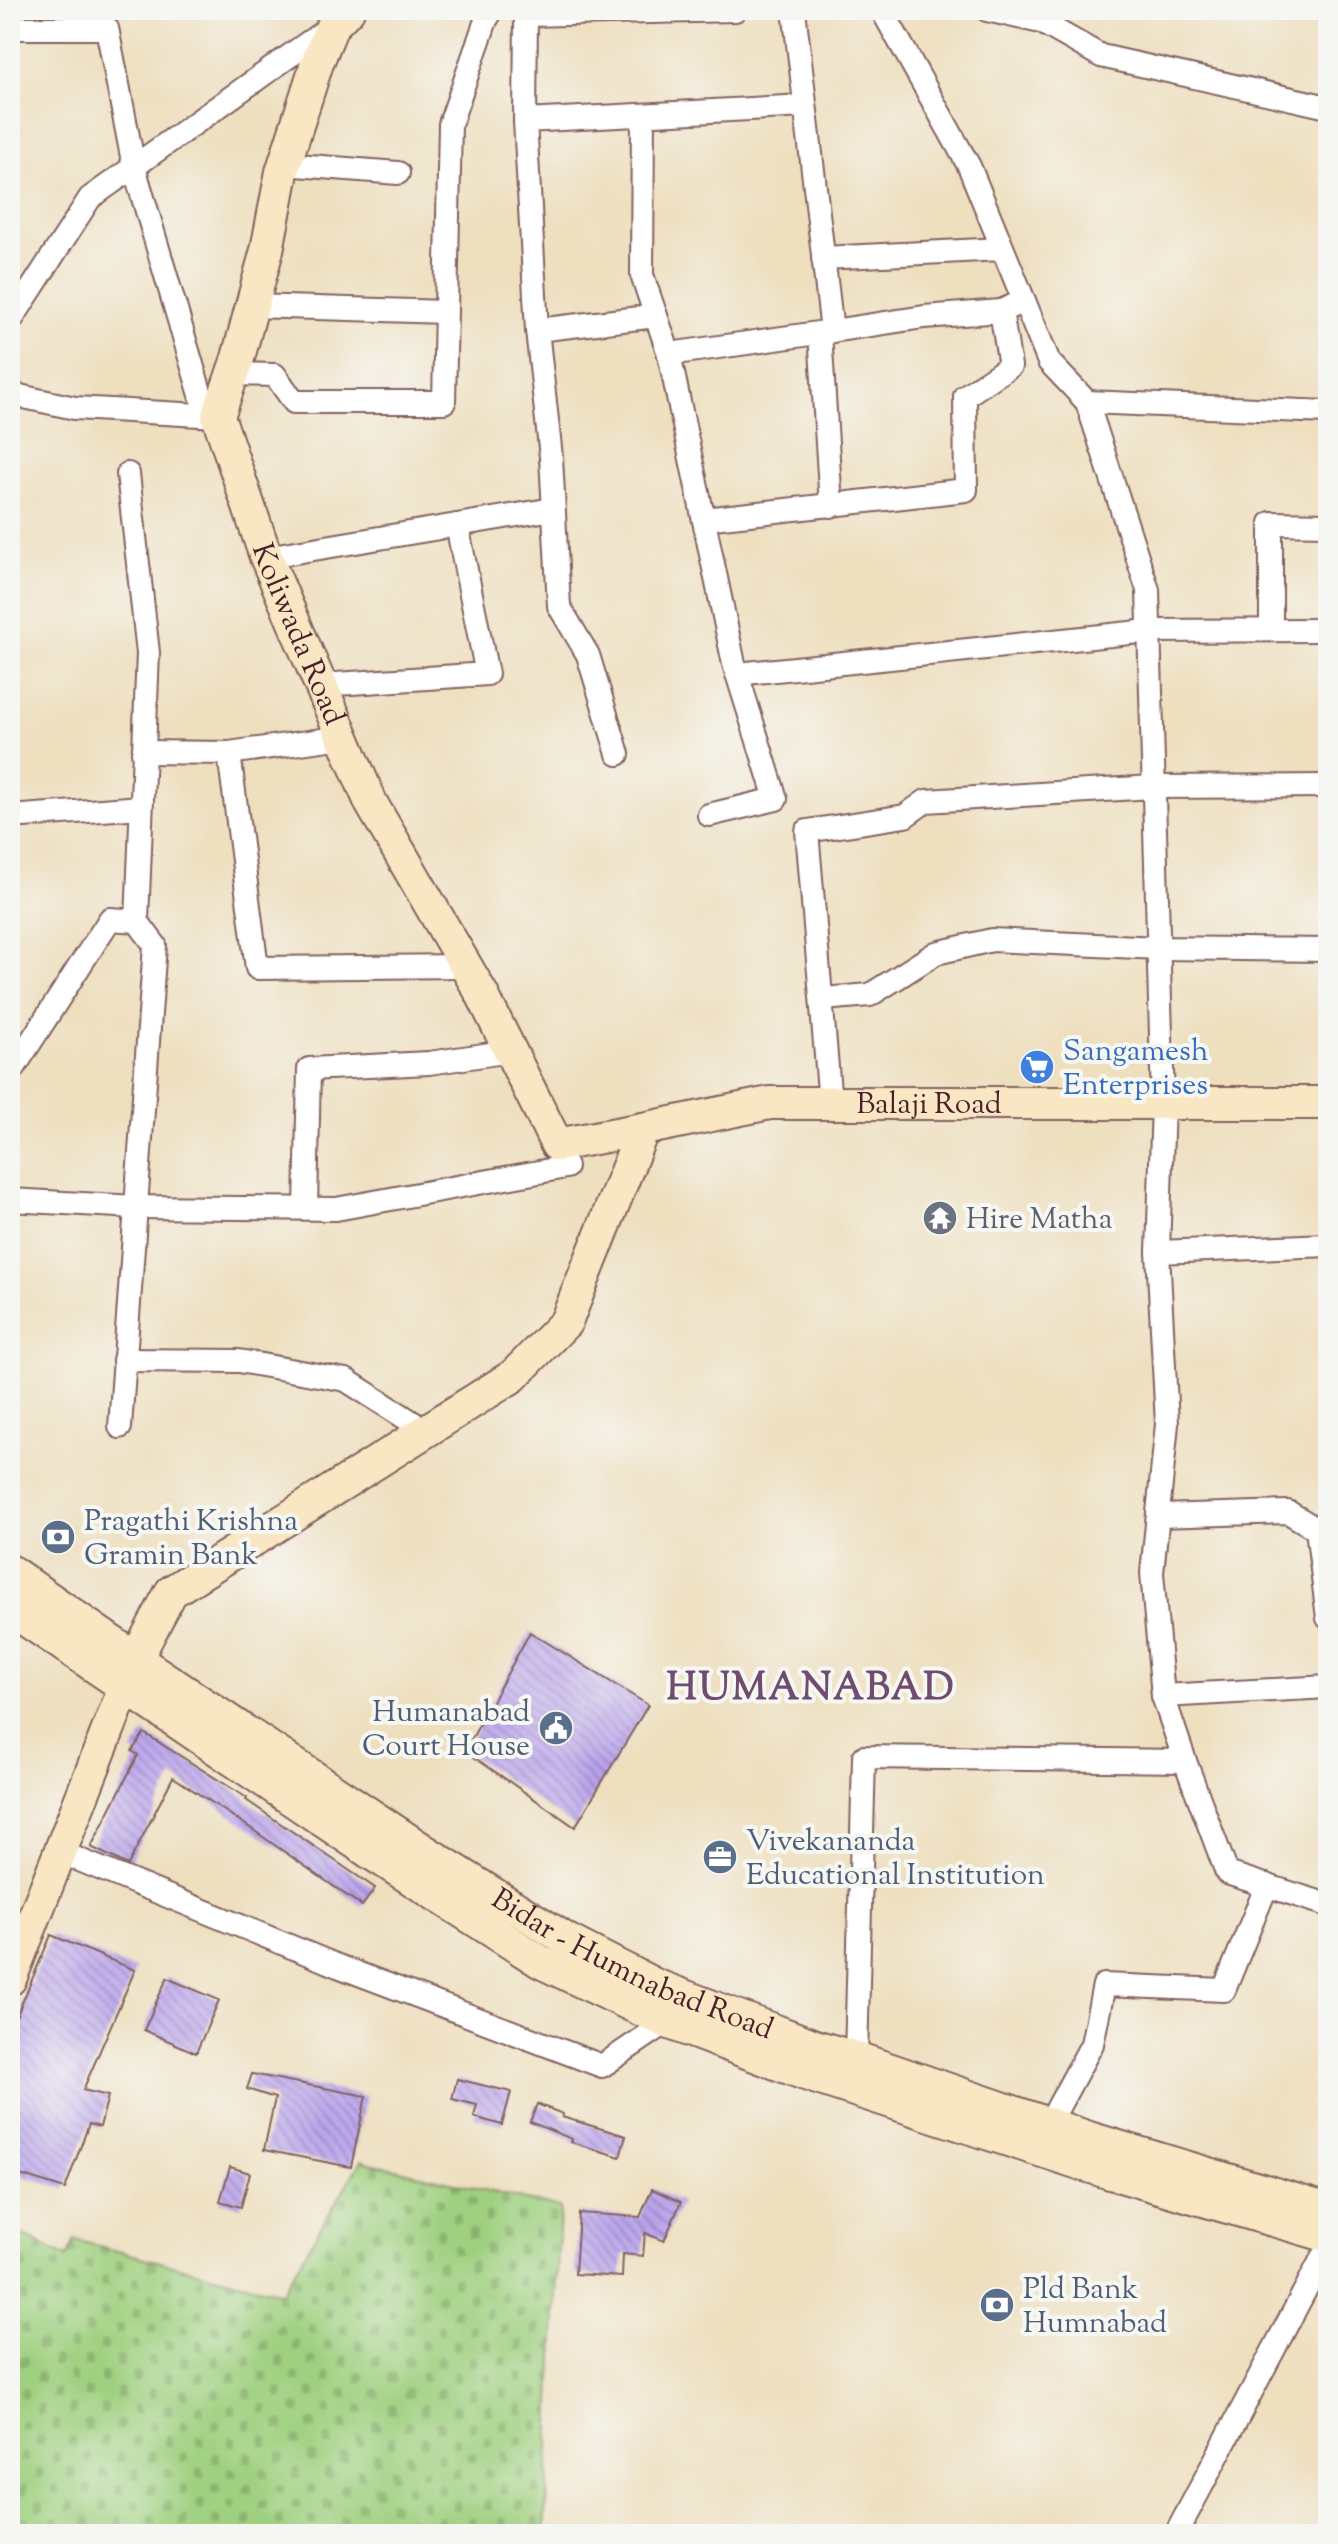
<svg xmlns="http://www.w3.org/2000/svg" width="1338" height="2544" viewBox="0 0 1338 2544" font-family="'Sorts Mill Goudy',serif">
	<defs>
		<pattern id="cemetery-stones" width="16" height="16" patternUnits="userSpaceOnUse" patternTransform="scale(2)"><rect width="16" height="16" fill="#9fd07f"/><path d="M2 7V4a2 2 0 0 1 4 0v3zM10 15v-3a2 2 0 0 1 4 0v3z" fill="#8ab26e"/></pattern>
		<pattern id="building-back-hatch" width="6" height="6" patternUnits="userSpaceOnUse" patternTransform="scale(2)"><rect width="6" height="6" fill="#b8a2ec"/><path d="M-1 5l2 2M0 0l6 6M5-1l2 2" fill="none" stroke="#9883bf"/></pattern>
	</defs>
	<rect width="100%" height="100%" fill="#f6f6f2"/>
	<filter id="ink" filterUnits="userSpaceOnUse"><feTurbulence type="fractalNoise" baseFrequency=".0125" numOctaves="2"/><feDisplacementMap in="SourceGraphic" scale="16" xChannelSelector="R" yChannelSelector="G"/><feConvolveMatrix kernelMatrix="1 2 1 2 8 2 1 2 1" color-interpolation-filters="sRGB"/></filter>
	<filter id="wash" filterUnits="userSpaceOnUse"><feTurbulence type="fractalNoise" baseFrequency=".006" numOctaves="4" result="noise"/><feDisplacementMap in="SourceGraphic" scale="32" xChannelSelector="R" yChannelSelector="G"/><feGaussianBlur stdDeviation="1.8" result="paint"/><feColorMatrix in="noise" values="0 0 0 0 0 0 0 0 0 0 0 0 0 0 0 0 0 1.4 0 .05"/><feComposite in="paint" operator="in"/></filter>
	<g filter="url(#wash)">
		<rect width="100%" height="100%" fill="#eedfbf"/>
		<path fill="url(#cemetery-stones)" stroke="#747855" stroke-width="2" d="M361,2161L560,2208L545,2534H10V2229L67,2257L75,2240L281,2293Z"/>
		<g id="blocks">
			<g fill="url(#building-back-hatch)">
				<path d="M530,1632L648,1705L575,1827L465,1751Z"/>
				<path d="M144,1733L247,1798L246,1800L375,1888L362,1906L246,1825L173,1777L128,1865L91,1847L138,1755L132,1751Z"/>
				<path d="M51,1935L135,1970L83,2090L108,2096L100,2127L89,2124L65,2189L10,2172V2031Z"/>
				<path d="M167,1978L219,2000L196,2053L144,2030Z"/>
				<path d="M252,2074L366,2096L351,2167L264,2150L275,2098L247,2089Z"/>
				<path d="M457,2079L511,2092L502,2125L474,2117L477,2105L452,2099Z"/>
				<path d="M537,2104L563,2114L562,2117L626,2136L620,2157L571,2142L572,2139L530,2122Z"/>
				<path d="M230,2167L250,2173L241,2207L220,2201Z"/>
				<path d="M652,2189L681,2202L664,2241L645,2233L643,2256L623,2254L622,2277L575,2274L579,2213L640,2217Z"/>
			</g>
		</g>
	</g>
	<g filter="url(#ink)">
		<use href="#blocks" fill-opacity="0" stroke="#83625f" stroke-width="2"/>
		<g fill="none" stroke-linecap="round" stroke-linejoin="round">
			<g stroke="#83625f" stroke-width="26">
				<g id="street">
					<path d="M882,10L969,166L1049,362L1087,402L1148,590L1163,1104L1158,1252L1167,1424L1152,1573L1163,1696L1185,1761"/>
					<path d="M987,10L1041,22L1101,56L1328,107"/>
					<path d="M10,28H107L134,167L203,402L218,416"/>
					<path d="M643,115L642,275L669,354"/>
					<path d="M525,121L526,15L735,10"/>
					<path d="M284,164L398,173"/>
					<path d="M823,258L1002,249"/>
					<path d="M252,306L446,312"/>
					<path d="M10,322L90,198L330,27"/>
					<path d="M537,330L656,316"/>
					<path d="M832,331L924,317L1001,311"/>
					<path d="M820,333L831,506"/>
					<path d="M233,374L275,375L294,402H444L450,124L486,20L492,10"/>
					<path d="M10,394L75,408L218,416"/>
					<path d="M1087,402L1328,412"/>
					<path d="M704,519L966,490L965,396L1010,366L1001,311L1024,301"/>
					<path d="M266,557L553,509"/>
					<path d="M1271,630V523L1328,524"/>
					<path d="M737,674L1149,631L1328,630"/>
					<path d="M321,685L487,674L457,525"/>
					<path d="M343,737L229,753L257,968L466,966"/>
					<path d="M143,752L229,753"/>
					<path d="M618,754L588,655L559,606L551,457L537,330L525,121L805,106"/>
					<path d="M709,815L776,799L734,664L669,354L832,331L794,10"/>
					<path d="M10,817L141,807"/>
					<path d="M823,999L870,995L936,953L992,940L1158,948L1328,950"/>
					<path d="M10,1074L110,919L137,921"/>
					<path d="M830,1103L807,831L905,816L926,801L1153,787L1328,786"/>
					<path d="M10,1200L136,1207L336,1209L566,1167L557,1145"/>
					<path d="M306,1208L309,1069L429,1063L511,1051"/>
					<path d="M1158,1252L1328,1245"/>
					<path d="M124,1360L239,1361L346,1380L426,1431"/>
					<path d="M120,1427L155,945L137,921L148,653L128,474"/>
					<path d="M1158,1516L1288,1512L1328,1536"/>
					<path d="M1317,1529L1328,1618"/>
					<path d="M1163,1696L1328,1687"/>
					<path d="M60,1852L338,1966L602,2066L667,2022"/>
					<path d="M856,2058L864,1757L1185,1761L1227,1873L1328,1905"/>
					<path d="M1049,2124L1092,2044L1104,1985L1224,1990L1267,1885"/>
					<path d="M1176,2534L1328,2247"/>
				</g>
			</g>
			<g stroke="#83625f" stroke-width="36">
				<g id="secondary">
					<path id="s1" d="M348,10L332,26L317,63L282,172L267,250L238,358L218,416L266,557L371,803L482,994L557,1145L643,1129"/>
					<path id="s2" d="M10,1571L136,1659L423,1850L567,1940L655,1985L815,2046L856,2058L1089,2138L1328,2210"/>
					<path d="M10,1609L368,1851L541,1962L667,2022L805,2074L1110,2173L1328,2236"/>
					<path id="s3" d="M10,1979L136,1659L171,1592L513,1376L566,1322L643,1129L770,1103H1328"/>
				</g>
			</g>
			<use href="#street" stroke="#fff" stroke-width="22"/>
			<use href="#secondary" stroke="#f9e7c3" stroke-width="32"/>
		</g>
	</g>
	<defs>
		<g id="supermarket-disc" transform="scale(1.8)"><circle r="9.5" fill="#3f7fe0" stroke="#f6f6f2"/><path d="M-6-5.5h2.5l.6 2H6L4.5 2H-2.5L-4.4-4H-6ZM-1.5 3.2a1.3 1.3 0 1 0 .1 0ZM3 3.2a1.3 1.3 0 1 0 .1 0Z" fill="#fff"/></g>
		<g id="temple-disc" transform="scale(1.8)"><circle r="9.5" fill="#6b7280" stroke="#f6f6f2"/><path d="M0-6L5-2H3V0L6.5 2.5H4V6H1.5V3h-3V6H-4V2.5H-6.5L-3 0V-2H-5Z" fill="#fff"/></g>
		<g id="bank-disc" transform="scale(1.8)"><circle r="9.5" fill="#5c6f8a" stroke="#f6f6f2"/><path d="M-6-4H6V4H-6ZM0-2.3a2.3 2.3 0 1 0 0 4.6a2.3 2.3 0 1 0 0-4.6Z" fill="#fff"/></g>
		<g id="civic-disc" transform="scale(1.8)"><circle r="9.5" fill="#5c6f8a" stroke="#f6f6f2"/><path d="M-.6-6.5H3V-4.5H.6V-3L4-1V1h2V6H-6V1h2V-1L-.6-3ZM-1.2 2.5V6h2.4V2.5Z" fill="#fff"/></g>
		<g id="office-disc" transform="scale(1.8)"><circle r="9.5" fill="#5c6f8a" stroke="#f6f6f2"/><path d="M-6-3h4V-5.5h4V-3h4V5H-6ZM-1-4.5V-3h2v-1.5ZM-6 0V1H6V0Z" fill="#fff"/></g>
	</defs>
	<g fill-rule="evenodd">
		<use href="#supermarket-disc" x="1037" y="1067"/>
		<use href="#temple-disc" x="940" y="1218"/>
		<use href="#bank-disc" x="58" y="1537"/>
		<use href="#civic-disc" x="556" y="1728"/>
		<use href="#office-disc" x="720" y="1857"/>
		<use href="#bank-disc" x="997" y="2305"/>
	</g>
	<g text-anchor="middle" stroke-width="8" stroke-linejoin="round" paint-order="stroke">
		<g font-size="30" fill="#4a1f2b" stroke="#f6f6f2">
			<text dy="10" stroke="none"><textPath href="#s1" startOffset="662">Koliwada Road</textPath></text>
			<text dy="10" stroke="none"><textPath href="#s3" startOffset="1396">Balaji Road</textPath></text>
			<text dy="10" stroke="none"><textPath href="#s2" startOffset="738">Bidar - Humnabad Road</textPath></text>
		</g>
		<g font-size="30" fill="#366cbe" stroke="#f6f6f2" text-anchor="start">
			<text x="1063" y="1060">Sangamesh<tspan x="1063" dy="34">Enterprises</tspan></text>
		</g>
		<g font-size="30" fill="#5b616d" stroke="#f6f6f2" text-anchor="start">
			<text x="966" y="1228">Hire Matha</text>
		</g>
		<g font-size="30" fill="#4e5e75" stroke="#f6f6f2" text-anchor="start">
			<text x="84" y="1530">Pragathi Krishna<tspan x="84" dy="34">Gramin Bank</tspan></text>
			<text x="530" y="1721" text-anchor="end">Humanabad<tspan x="530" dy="34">Court House</tspan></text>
			<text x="746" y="1850">Vivekananda<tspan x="746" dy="34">Educational Institution</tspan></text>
			<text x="1023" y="2298">Pld Bank<tspan x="1023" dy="34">Humnabad</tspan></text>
		</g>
		<g font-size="38" font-weight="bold" letter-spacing="2" fill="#704d6f" stroke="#f6f6f2">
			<text x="811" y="1699">HUMANABAD</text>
		</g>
	</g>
	<rect width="1338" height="2544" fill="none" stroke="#f6f6f2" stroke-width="40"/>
</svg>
